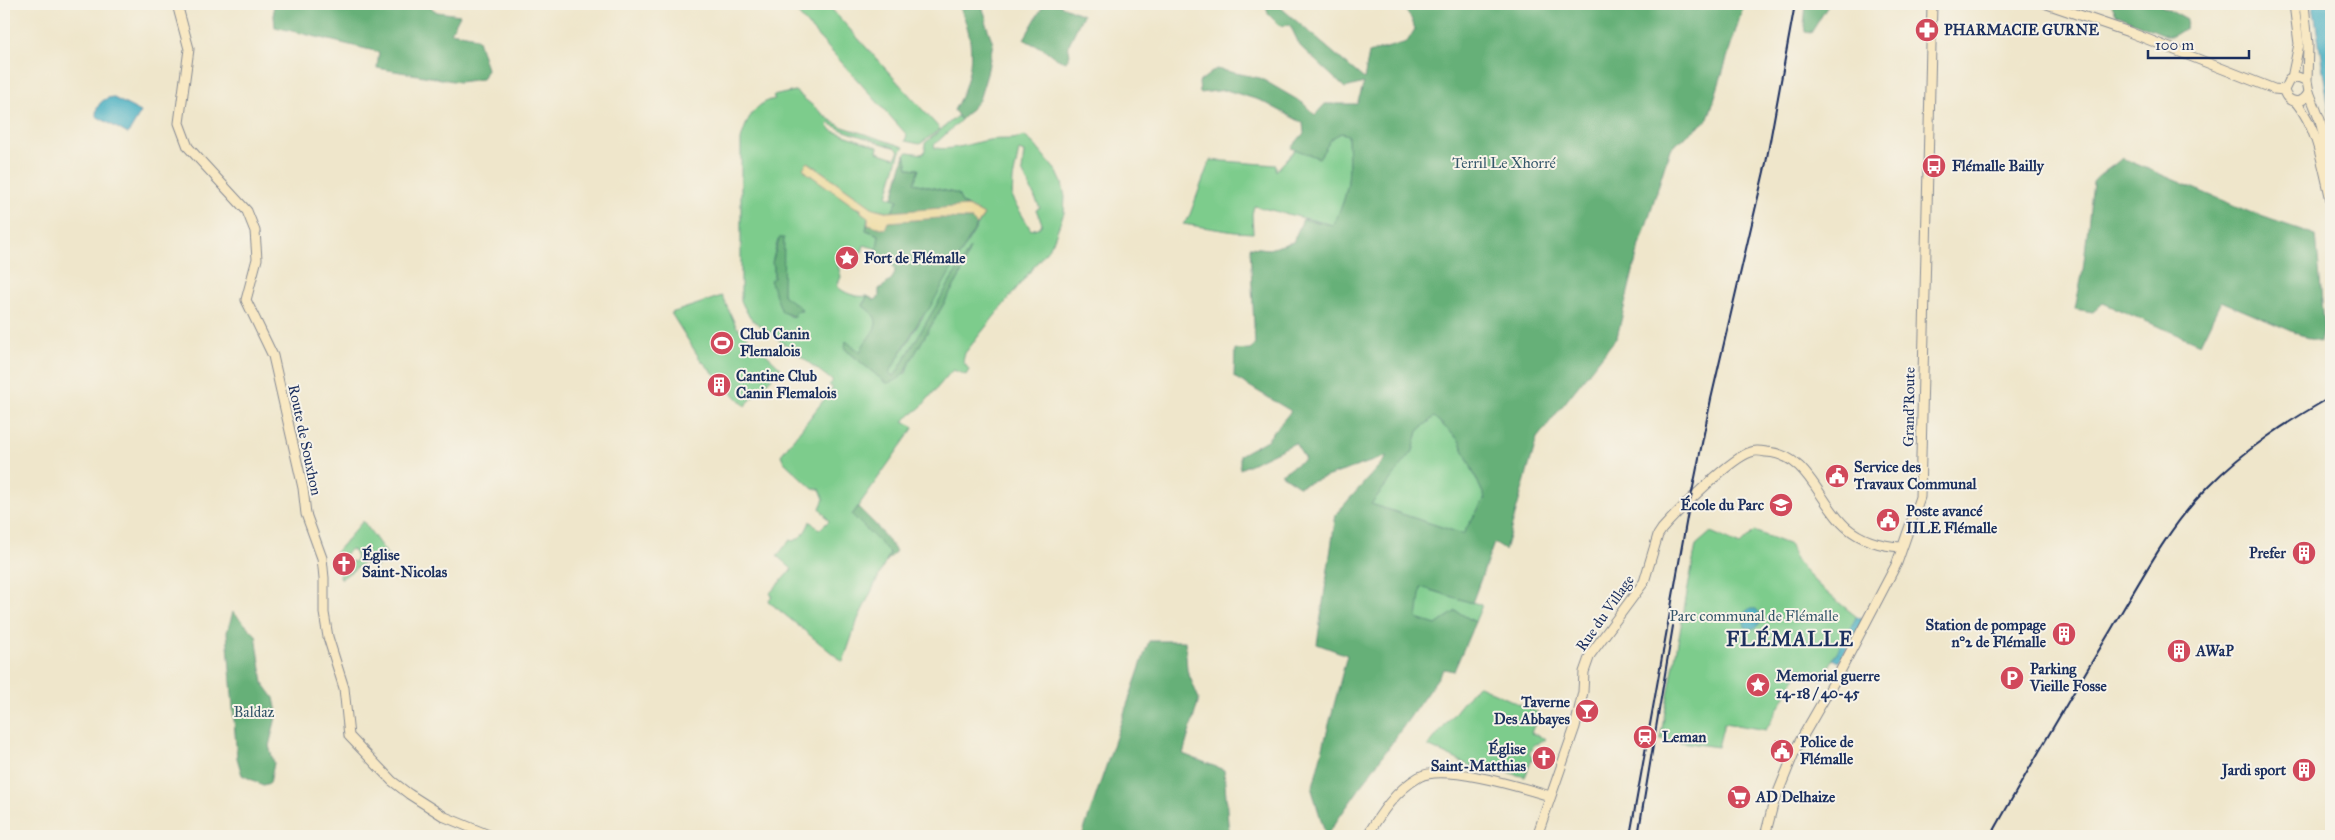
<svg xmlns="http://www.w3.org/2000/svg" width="2335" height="840" viewBox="0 0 2335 840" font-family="'IM FELL Great Primer',serif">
	<rect width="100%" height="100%" fill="#f7f3e8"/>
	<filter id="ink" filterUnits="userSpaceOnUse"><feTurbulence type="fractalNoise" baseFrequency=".02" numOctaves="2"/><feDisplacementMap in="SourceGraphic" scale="10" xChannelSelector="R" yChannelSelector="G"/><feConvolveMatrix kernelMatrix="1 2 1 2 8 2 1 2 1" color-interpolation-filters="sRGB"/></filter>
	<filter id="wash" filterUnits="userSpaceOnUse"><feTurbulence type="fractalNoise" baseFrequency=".0096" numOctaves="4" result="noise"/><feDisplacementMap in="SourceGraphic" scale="20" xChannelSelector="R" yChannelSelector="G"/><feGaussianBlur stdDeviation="1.12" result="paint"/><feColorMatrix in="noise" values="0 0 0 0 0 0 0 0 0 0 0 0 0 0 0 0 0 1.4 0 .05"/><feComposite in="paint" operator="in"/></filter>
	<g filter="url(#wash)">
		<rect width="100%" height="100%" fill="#efe6cb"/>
		<g fill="#7dcc8c" stroke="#4c7e75" fill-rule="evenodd">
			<path d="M808,4H827L940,129L920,144L905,141L907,135L797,13Z"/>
			<path d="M795,91L829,119L840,126L904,147L899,154L887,196L898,200L892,212L873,208L810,163L806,172L855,207L861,210V212L868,217L866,230L879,235L878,249L864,245L862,252L847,248L839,252L837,261L841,277L837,286C843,293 857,298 867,296L863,306C891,325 867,332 861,352L846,342L845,349L886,383L906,373L910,362L960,276L968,252L895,377L889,373L984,215L962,203L958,194L914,183L919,169L908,168L905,154L908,152L923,154L925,150V143L957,116L961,120L934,145L935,148C954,151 970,143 989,140C1001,138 1012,141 1024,136L1034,144L1057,172L1062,183L1065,197L1064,213L1052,244L965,353L963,361L969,370L966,375L953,370L949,374L921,407L903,421L914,427L852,515L890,553L858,619L843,662L768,601L772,596L770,593L792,569L777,556L790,540L794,541C802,537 807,530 810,521L819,530L829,521L820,508L824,499L820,489H813L784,462L781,455L833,388L829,385L833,381L750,318L741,301V140C746,122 753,103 775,99L773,96ZM829,123L842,130L896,148L899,151L895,158L877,152L878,147L833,131L828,127ZM1019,150L1024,152L1022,171L1040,208L1036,210L1042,223L1040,227L1031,230L1012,198L1013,179ZM778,239L783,295L802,311L795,312L791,317L782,311L771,281L774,278V266L772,263Z"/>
			<path d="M1341,133L1348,134C1349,174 1352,188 1333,225L1254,206L1252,214L1253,233L1235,232L1183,224L1189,217L1210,160L1276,165V171L1296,149L1319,158L1332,138Z"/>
			<path d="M722,296L736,326L781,368L745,406L700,359L671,313Z"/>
			<path d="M1434,417L1459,440L1485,498L1463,534L1371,504L1413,451L1418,431Z"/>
			<path d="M363,521L389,557L375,568L363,563L341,579L339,573L342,569L344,571L351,561L354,562L357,558L354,551L351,549L343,556L336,567L331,558Z"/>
			<path d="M1754,531L1790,545C1796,571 1836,600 1857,617L1822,679L1800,669L1766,730L1724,723L1718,747L1660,739L1696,545L1711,532L1740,545Z"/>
			<path d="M1421,587L1482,605L1475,622L1456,611L1436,625L1416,619Z"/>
			<path d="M1477,685L1539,713L1531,733L1546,739L1534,745L1529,754L1533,757L1525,777L1496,769L1494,773L1475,768L1428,746Z"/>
		</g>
		<g fill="#66b078" stroke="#40706b" fill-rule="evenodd">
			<path d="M273,4H382L385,11L392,13L415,4H426L437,12L460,15L451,32L471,36L478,40L487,69L482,79L459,82L377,68L379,52L275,27Z"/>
			<path d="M958,4H981L987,20L985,21L993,43L987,74L979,100L961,120L954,110C974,76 977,40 958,4Z"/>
			<path d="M1044,4H1057L1083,15L1068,46L1070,54L1066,62C1054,59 1052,54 1042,48C1035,45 1030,43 1024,39Z"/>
			<path d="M1266,4H1280V7L1364,79L1369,53L1407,42L1415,29L1412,20L1401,4H1744L1708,119L1670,149L1637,255L1617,337L1537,438L1505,550L1494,543L1472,603L1421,587L1417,619L1436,625L1456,611L1475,622L1454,671L1444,669L1326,836L1312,790L1347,655L1317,644L1336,514L1388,456L1299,486L1281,474L1305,459L1295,443L1240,469V455L1267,440L1291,411L1234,377L1235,350L1250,349L1255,345L1250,247L1269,249L1293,242L1303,219L1333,225C1352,188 1349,174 1348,135L1341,133L1332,138L1319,158L1291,148L1304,133L1303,123L1262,101L1226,90L1200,93L1199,82L1216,69L1260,78L1303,103L1315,115L1325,104H1357L1364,83L1345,88L1300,46L1290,25L1280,26L1268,14ZM1434,417L1459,440L1485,498L1463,534L1371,504L1413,451L1418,431Z"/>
			<path d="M1806,4H1829L1811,33L1805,32L1804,25Z"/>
			<path d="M2111,4H2158L2187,20L2186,28L2173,36H2168L2117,15Z"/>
			<path d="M905,154L908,168L919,169L914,183L958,194L962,203L968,206L892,212L898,200L893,198Z"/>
			<path d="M2122,158L2252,213L2316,235L2324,324L2320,343L2221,301L2200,344L2103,303L2093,312L2075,309L2083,270L2093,182C2101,172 2113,167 2122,158Z"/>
			<path d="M940,218L971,219L977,225L929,309L922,316L889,373L894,377L970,248L960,276L910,362C906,373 899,382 886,383L845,349L846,341L860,352C868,332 890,324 863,306L867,296L875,300L879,297V289C901,276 900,263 876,255L879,235L866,230L868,224L884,228L888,222Z"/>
			<path d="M779,238H784L783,295L802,309L795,312V317L782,312L770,280L774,278V266L772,263Z"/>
			<path d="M858,507L875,524L896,551L886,562L890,553L852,515Z"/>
			<path d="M233,612L256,635L263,683L274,698L277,713L269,746L274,763L270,783L263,785L242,775L237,758L227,632Z"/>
			<path d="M1149,641H1185L1187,670L1199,699L1183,754L1224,770L1229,836H1082Z"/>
		</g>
		<path fill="#eeda9e" stroke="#84847e" d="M808,162L873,208L889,212L968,206L984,215L977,225L971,219L940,218L888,222L885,229L868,224V217L861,212V209L855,207L806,172L803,168Z"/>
		<g fill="#40acbf" stroke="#2e6e8e">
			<path d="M2313,4H2331V124Z"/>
			<path d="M112,97L141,112L128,134L96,116C96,105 102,99 112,97Z"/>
			<path d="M1749,609H1756L1762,616C1760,626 1755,631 1745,627L1743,614Z"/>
			<path d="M1857,617L1864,620L1839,662L1833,659Z"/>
		</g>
	</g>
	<g filter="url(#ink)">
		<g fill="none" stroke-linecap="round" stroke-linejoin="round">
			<g stroke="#858a94" stroke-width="11">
				<g id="secondary">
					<path d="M177,4L189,49L179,123L188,147L247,211L255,231L257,259L246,300L273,356L303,488L306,514L322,558L324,578V613L328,637L344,688L349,736L392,781L409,794L445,817L491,836"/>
					<path d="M2047,4L2129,32L2274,89L2284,90"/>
					<path d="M2304,4L2308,44L2307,81L2309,92C2303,106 2287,104 2284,90L2289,80L2298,77L2307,81"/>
					<path d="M2292,78L2299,44L2294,4"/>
					<path d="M2309,92L2320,120L2331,170"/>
					<path d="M2296,102C2318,129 2323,167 2331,200"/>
					<path d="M1367,836C1381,813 1395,791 1419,777C1444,763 1523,788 1550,796"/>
					<path d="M1537,836L1575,727L1583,692L1584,672L1590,655L1644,582L1658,535L1662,529C1677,512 1732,457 1751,452C1755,450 1761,451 1766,452C1809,454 1818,502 1846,527C1862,541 1881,546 1902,547"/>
					<path d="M1765,836L1773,805L1796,748L1842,668L1897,563L1920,497L1932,4"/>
				</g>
			</g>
			<use href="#secondary" stroke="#f8e8c3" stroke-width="9"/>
			<g stroke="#1b2f5e" stroke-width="2">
				<path d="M1630,836L1688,512L1711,399L1766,163L1795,4"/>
				<path d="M1638,836L1673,626"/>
				<path d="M1991,836C2030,766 2070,698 2111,630C2141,580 2168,527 2209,486C2245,449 2287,422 2331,397"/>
			</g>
		</g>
	</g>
	<defs>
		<g id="pharmacy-disc" transform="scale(1.25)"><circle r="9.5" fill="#d1495b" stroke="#f7f3e8"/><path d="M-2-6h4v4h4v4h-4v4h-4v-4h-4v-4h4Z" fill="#fff"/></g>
		<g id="bus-disc" transform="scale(1.25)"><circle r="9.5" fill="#d1495b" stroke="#f7f3e8"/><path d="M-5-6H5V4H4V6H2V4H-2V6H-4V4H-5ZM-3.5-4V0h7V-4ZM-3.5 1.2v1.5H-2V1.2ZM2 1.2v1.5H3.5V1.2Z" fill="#fff"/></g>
		<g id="sight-disc" transform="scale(1.25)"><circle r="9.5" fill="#d1495b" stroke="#f7f3e8"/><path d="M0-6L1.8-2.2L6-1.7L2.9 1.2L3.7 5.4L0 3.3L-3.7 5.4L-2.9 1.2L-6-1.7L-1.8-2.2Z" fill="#fff"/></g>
		<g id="stadium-disc" transform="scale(1.25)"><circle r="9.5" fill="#d1495b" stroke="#f7f3e8"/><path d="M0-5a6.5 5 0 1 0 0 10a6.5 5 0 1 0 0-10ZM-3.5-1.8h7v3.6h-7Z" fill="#fff"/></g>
		<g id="building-disc" transform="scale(1.25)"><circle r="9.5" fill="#d1495b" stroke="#f7f3e8"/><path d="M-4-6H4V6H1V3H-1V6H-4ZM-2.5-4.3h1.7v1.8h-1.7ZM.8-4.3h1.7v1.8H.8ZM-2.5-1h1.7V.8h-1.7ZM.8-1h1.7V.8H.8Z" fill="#fff"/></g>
		<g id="civic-disc" transform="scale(1.25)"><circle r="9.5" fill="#d1495b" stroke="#f7f3e8"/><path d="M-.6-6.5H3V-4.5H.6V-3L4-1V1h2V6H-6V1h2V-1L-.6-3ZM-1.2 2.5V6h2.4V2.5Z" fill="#fff"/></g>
		<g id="school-disc" transform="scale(1.25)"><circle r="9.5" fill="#d1495b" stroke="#f7f3e8"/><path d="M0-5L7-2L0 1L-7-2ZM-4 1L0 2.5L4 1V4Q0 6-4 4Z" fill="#fff"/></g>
		<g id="church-disc" transform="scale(1.25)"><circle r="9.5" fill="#d1495b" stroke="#f7f3e8"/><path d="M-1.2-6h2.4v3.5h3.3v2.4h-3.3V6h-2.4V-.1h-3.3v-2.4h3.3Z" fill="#fff"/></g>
		<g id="parking-disc" transform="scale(1.25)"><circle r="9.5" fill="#d1495b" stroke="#f7f3e8"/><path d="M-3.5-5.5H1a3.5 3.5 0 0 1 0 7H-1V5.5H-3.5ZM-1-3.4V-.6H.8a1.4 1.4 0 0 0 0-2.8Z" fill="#fff"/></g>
		<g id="bar-disc" transform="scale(1.25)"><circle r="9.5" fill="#d1495b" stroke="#f7f3e8"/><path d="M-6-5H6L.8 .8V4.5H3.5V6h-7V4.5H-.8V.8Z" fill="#fff"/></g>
		<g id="station-disc" transform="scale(1.25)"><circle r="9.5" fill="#d1495b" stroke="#f7f3e8"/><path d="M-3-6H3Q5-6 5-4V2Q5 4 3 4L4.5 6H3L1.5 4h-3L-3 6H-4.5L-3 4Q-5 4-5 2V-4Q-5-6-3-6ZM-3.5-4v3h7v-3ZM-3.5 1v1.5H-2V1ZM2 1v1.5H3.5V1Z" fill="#fff"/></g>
		<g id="supermarket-disc" transform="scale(1.25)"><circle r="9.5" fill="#d1495b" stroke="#f7f3e8"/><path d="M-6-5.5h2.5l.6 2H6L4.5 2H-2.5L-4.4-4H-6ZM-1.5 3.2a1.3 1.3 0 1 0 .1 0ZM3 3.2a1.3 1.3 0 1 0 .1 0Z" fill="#fff"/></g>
	</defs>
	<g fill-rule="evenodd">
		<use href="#pharmacy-disc" x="1927" y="30"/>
		<use href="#bus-disc" x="1934" y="166"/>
		<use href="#sight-disc" x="847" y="258"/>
		<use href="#stadium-disc" x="722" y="343"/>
		<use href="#building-disc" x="719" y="385"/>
		<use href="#civic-disc" x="1837" y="476"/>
		<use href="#school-disc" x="1781" y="505"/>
		<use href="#civic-disc" x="1888" y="520"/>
		<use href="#building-disc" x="2304" y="553"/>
		<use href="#church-disc" x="344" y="564"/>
		<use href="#building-disc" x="2064" y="634"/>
		<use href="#building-disc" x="2179" y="651"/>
		<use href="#parking-disc" x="2012" y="678"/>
		<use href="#sight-disc" x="1758" y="685"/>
		<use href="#bar-disc" x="1587" y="711"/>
		<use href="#station-disc" x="1645" y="737"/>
		<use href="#civic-disc" x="1782" y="751"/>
		<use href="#church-disc" x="1544" y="758"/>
		<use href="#building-disc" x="2304" y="770"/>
		<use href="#supermarket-disc" x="1739" y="797"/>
	</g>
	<g text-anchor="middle" stroke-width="4" stroke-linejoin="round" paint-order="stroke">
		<g font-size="15" font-weight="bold" fill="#1b2f5e" stroke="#f7f3e8" text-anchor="start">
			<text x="1944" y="35">PHARMACIE GURNE</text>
			<text x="1952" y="171">Flémalle Bailly</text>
			<text x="864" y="263">Fort de Flémalle</text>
			<text x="740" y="339">Club Canin<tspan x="740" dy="17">Flemalois</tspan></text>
			<text x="736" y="381">Cantine Club<tspan x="736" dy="17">Canin Flemalois</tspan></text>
			<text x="1854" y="472">Service des<tspan x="1854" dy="17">Travaux Communal</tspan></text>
			<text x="1764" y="510" text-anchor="end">École du Parc</text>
			<text x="1906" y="516">Poste avancé<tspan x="1906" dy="17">IILE Flémalle</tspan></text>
			<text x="2286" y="558" text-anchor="end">Prefer</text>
			<text x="362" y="560">Église<tspan x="362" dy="17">Saint-Nicolas</tspan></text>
			<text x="2046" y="630" text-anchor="end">Station de pompage<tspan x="2046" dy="17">n°2 de Flémalle</tspan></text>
			<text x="2196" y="656">AWaP</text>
			<text x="2030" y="674">Parking<tspan x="2030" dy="17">Vieille Fosse</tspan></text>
			<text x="1776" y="681">Memorial guerre<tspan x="1776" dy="17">14-18 / 40-45</tspan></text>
			<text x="1570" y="707" text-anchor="end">Taverne<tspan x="1570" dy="17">Des Abbayes</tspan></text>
			<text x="1662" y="742">Leman</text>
			<text x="1800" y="747">Police de<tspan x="1800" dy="17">Flémalle</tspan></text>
			<text x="1526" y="754" text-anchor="end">Église<tspan x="1526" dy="17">Saint-Matthias</tspan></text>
			<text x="2286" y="775" text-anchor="end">Jardi sport</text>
			<text x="1756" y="802">AD Delhaize</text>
		</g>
		<g font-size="15" fill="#34566a" stroke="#f7f3e8">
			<text x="1504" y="168">Terril Le Xhorré</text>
			<text x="1754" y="621">Parc communal de Flémalle</text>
			<text x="254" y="717">Baldaz</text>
		</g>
		<g font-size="15" fill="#1b2f5e" stroke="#f7f3e8">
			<text transform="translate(1909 407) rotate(-89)" y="5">Grand'Route</text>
			<text transform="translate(305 440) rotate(78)" y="5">Route de Souxhon</text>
			<text transform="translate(1605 613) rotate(-55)" y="5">Rue du Village</text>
		</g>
		<g font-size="20" font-weight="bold" letter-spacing="1" fill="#1b2f5e" stroke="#f7f3e8">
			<text x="1790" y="646">FLÉMALLE</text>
		</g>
	</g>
	<rect width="2335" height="840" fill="none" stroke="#f7f3e8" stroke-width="20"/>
	<path d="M2148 50v8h101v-8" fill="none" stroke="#1b2f5e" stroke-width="2.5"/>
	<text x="2155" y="50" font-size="15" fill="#1b2f5e" stroke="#f7f3e8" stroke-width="4" paint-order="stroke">100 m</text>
</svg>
